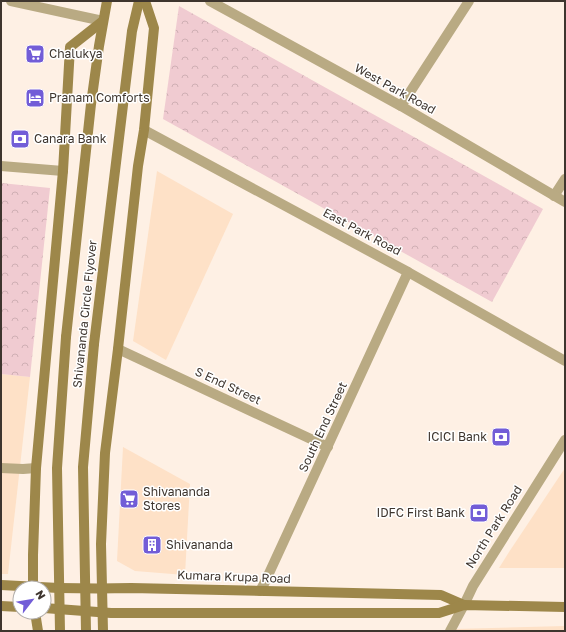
<svg xmlns="http://www.w3.org/2000/svg" width="566" height="632" viewBox="0 0 566 632" font-family="'Golos Text',sans-serif">
	<defs>
		<pattern id="forest-crowns" width="20" height="18" patternUnits="userSpaceOnUse"><rect width="20" height="18" fill="#f0cbd1"/><path d="M2 6a3 3 0 1 1 6 0M12 15a3 3 0 1 1 6 0" fill="none" stroke="#cfafb4"/></pattern>
	</defs>
	<rect width="100%" height="100%" fill="#fef0e4"/>
	<g fill="#fee1c7">
		<path d="M157,171L233,214L166,360L133,341Z"/>
		<path d="M1,374L30,377L8,574H1Z"/>
		<path d="M123,447L190,484L185,575L135,571L117,561Z"/>
		<path d="M565,468V568H499L509,552Z"/>
		<path d="M565,626V631H454L455,629Z"/>
	</g>
	<g fill="url(#forest-crowns)">
		<path d="M179,6L543,209L492,302L163,119Z"/>
		<path d="M1,183L50,188L30,377L1,374Z"/>
	</g>
	<g fill="none" stroke-linecap="round" stroke-linejoin="round">
		<g stroke="#b9aa83" stroke-width="10">
			<path d="M554,196L565,179"/>
			<path d="M1,468L23,469L36,468"/>
		</g>
		<g stroke="#b9aa83" stroke-width="10">
			<path d="M11,1L103,21"/>
			<path d="M210,1L401,106L565,202"/>
			<path d="M401,106L469,1"/>
			<path d="M144,130L408,272L565,361"/>
			<path d="M1,166L63,171"/>
			<path d="M118,349L328,447"/>
			<path d="M260,591L265,582L408,272"/>
			<path d="M450,631L464,605L473,586L565,440"/>
		</g>
		<g stroke="#9d874a" stroke-width="10">
			<path d="M66,337L91,104L99,46L107,1"/>
			<path d="M94,344L132,31L139,1"/>
			<path d="M1,585C44,588 88,589 131,588L441,595L464,605"/>
			<path d="M33,588V555L36,468L63,171L70,47L103,21"/>
			<path d="M1,606L20,607"/>
			<path d="M44,608L111,613H439L464,605L565,607"/>
			<path d="M35,612L38,631"/>
			<path d="M103,631L101,544L105,453L118,349L138,166L144,130L154,28L145,1"/>
		</g>
		<g stroke="#9d874a" stroke-width="10">
			<path d="M60,631L57,468L66,337"/>
			<path d="M86,631L83,467L94,344"/>
		</g>
	</g>
	<defs>
		<g id="supermarket-square" transform="scale(1)"><rect x="-9" y="-9" width="18" height="18" rx="4" fill="#725dd7" stroke="#fff"/><path d="M-6-5.5h2.5l.6 2H6L4.5 2H-2.5L-4.4-4H-6ZM-1.5 3.2a1.3 1.3 0 1 0 .1 0ZM3 3.2a1.3 1.3 0 1 0 .1 0Z" fill="#fff"/></g>
		<g id="hotel-square" transform="scale(1)"><rect x="-9" y="-9" width="18" height="18" rx="4" fill="#725dd7" stroke="#fff"/><path d="M-6-4.5h1.5V1H6V5H4.5V3h-9V5H-6ZM-4 0a1.8 1.8 0 1 1 3.6 0ZM.5 0V-2.5h3Q6-2.5 6 0Z" fill="#fff"/></g>
		<g id="bank-square" transform="scale(1)"><rect x="-9" y="-9" width="18" height="18" rx="4" fill="#725dd7" stroke="#fff"/><path d="M-6-4H6V4H-6ZM0-2.3a2.3 2.3 0 1 0 0 4.6a2.3 2.3 0 1 0 0-4.6Z" fill="#fff"/></g>
		<g id="building-square" transform="scale(1)"><rect x="-9" y="-9" width="18" height="18" rx="4" fill="#725dd7" stroke="#fff"/><path d="M-4-6H4V6H1V3H-1V6H-4ZM-2.5-4.3h1.7v1.8h-1.7ZM.8-4.3h1.7v1.8H.8ZM-2.5-1h1.7V.8h-1.7ZM.8-1h1.7V.8H.8Z" fill="#fff"/></g>
	</defs>
	<g fill-rule="evenodd">
		<use href="#supermarket-square" x="35" y="54"/>
		<use href="#hotel-square" x="35" y="98"/>
		<use href="#bank-square" x="20" y="139"/>
		<use href="#bank-square" x="501" y="437"/>
		<use href="#supermarket-square" x="129" y="499"/>
		<use href="#bank-square" x="479" y="513"/>
		<use href="#building-square" x="152" y="545"/>
	</g>
	<g text-anchor="middle" stroke-width="3" stroke-linejoin="round" paint-order="stroke">
		<g font-size="12" fill="#3e352e" stroke="#fff" text-anchor="start">
			<text x="49" y="58">Chalukya</text>
			<text x="49" y="102">Pranam Comforts</text>
			<text x="34" y="143">Canara Bank</text>
			<text x="487" y="441" text-anchor="end">ICICI Bank</text>
			<text x="143" y="496">Shivananda<tspan x="143" dy="14">Stores</tspan></text>
			<text x="465" y="517" text-anchor="end">IDFC First Bank</text>
			<text x="166" y="549">Shivananda</text>
		</g>
		<g font-size="12" fill="#3e352e" stroke="#fff">
			<text transform="translate(395 89) rotate(29)" y="4">West Park Road</text>
			<text transform="translate(362 232) rotate(28)" y="4">East Park Road</text>
			<text transform="translate(85 314) rotate(-84)" y="4">Shivananda Circle Flyover</text>
			<text transform="translate(228 386) rotate(25)" y="4">S End Street</text>
			<text transform="translate(323 427) rotate(-65)" y="4">South End Street</text>
			<text transform="translate(494 527) rotate(-58)" y="4">North Park Road</text>
			<text transform="translate(234 577) rotate(2)" y="4">Kumara Krupa Road</text>
		</g>
	</g>
	<rect width="566" height="632" fill="none" stroke="#3e352e" stroke-width="4"/>
	<g transform="translate(32 600) rotate(59)"><circle r="19" fill="#ffffff" stroke="#b2aeab"/>
	<path d="M0-3L7 15L0 10L-7 15Z" fill="#725dd7"/>
	<text y="-6" font-size="11" font-weight="bold" text-anchor="middle" fill="#3e352e">N</text>
	</g>
</svg>
